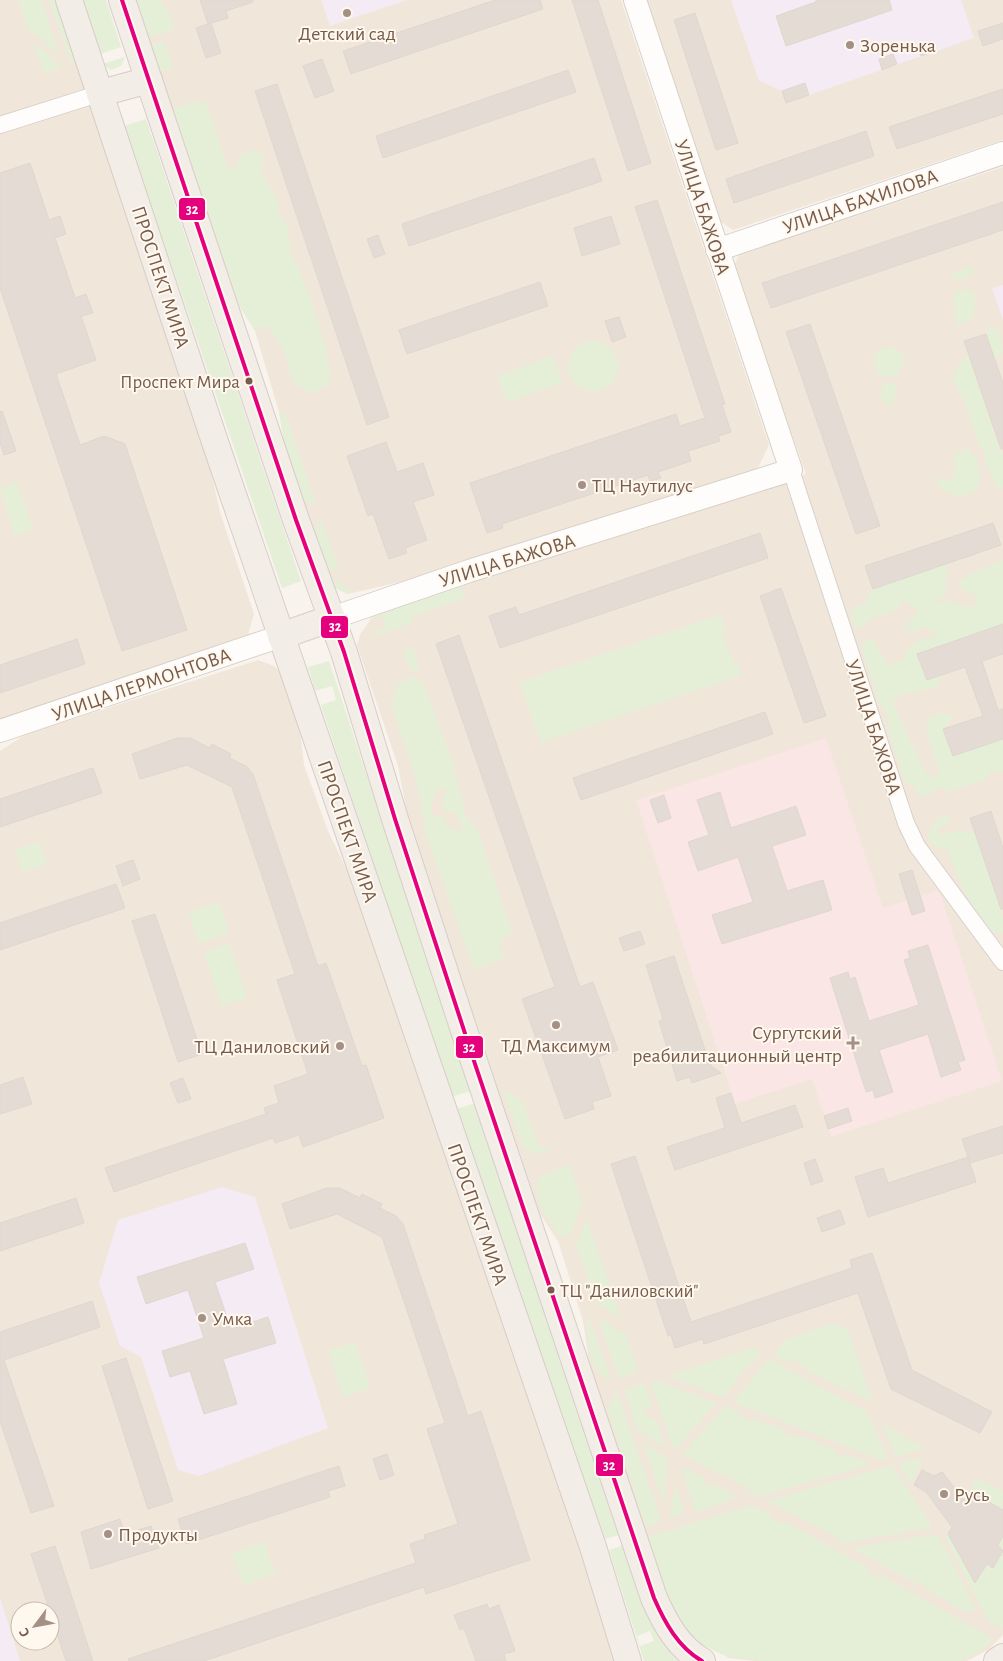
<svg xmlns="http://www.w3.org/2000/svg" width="1003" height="1661" viewBox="0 0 1003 1661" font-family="'Alegreya Sans',sans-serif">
	<rect width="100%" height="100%" fill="#f8f3ed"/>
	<g fill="#f1e6da" fill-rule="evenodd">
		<path d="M0,0H55L203,437L220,512L254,614L248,635L240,640L0,723Z"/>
		<path d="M133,0H621L769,445L756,472L431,575L352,593L347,594L333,586L286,453L279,412L255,331L235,299Z"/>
		<path d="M646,0H1003V140L733,230L718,220Z"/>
		<path d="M1003,167V1635L989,1649L967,1661H755L729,1658L687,1633L661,1579L589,1361L583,1321L558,1241L540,1214L409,824L398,766L357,645L361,633L374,615L456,586L806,474L733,268L739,255Z"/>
		<path d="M258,660L274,666L283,675L299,722L304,765L328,831L353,883L584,1560L615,1661H0V751L26,734ZM20,1611H50V1641H20Z"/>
	</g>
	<g fill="#f4ebf4">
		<path d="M321,0H407L330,26Z"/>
		<path d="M731,0H961L974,38L786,103L782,91L759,81Z"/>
		<path d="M1003,285V320L992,288Z"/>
		<path d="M222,1187L255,1197L328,1428L199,1476L178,1470L141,1357L120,1346L99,1283L118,1220Z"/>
		<path d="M0,1597L20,1661H0Z"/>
	</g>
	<path fill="#f9e6e5" d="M826,738L883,908L939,890L1002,1081L831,1137L812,1079L735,1104L636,800Z"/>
	<g fill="#e5efd8" fill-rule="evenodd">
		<path d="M18,0H41L59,55L28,29Z"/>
		<path d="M49,0H55L58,5L77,61L71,63Z"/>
		<path d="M83,0H106L121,47L100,54Z"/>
		<path d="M133,0H153L164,3L166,11L170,13L175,29L146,38Z"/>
		<path d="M32,41L63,67L44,74Z"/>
		<path d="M164,41L174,69L164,71L155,65L149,46Z"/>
		<path d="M125,57L121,66L111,70L102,64Z"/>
		<path d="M195,101L207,103L227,166L231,171L238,164L243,152L257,150L265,158L261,171L277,198L279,214L287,225L292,256L299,267C307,291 335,360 329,381C326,389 317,391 310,394C280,377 295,369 281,346C277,339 272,334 269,326L255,331L235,299L171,110Z"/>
		<path d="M146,119L301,581L282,588L124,126Z"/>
		<path d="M975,265L972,274L960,281L952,279L954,272Z"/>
		<path d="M954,290L975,291L974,317L956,326Z"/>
		<path d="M991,326L1000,333L1003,352L995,360L986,334Z"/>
		<circle cx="593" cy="366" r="25"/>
		<circle cx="889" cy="362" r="15"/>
		<path d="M969,355L1003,454V488L998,490L986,464L984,450L978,443L965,403L952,378L959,364Z"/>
		<path d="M553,356L562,383L507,402L498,376Z"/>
		<path d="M883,383L897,384L893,406L884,403L881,397Z"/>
		<path d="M284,411L316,504L302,501L286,453L279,412Z"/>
		<path d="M967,448L977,460L981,479L974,492L959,497L940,489L936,478L952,480L955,470L954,455Z"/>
		<path d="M17,482L33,529L14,535L0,488Z"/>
		<path d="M323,522L339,569L327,572L315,535L317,525Z"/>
		<path d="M1003,560V624L918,654L927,680L941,675L939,687L899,695L893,702L923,769L931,778L940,774L927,733V719L938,713L955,715L943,730L953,756L1003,739V772L990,771L985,780L946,792L942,787L933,790L931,795H918L916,788L904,780L888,729L890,721L879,702L861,646L866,639H872L889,665L903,660L908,648L922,639L938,636L924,626L917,631L904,629L919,609L903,602L895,611L872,618L857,631L851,614L854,607L864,605L873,589L948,563L945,594L936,604L948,601L963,606H977L974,593L965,592L958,584L970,574Z"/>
		<path d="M335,580L350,589L352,593C344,594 334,589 330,582Z"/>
		<path d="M456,586L462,589L465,598L412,616L414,622L375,636L374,632L386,627L381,615L368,621L374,615Z"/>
		<path d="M721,615L726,630L722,632L733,663L737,661L742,675L540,743L520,682Z"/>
		<path d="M405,648H413L420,670L413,671C405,664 404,659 405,648Z"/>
		<path d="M329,661L471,1091L451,1097L321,705L336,700L332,686L315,691L308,667Z"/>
		<path d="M411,677L423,682L453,763L466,817L476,827L512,932L499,943L504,958L474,970L425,832L417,781L392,706L397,685ZM444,787L446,792L442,800L444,811L455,813L463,826L458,832L448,827L443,816L439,818L432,815C431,802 431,792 444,787Z"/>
		<path d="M950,814L949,823L937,830L942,836C954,829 963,830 976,834L1003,916V933L995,934L979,920L956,874L946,848L930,844L928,833L938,818Z"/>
		<path d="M40,842L47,864L23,872L15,850Z"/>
		<path d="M219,902L229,934L199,943L189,912Z"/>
		<path d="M230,944L247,998L221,1006L204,952Z"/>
		<path d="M503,1090L522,1100L539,1146L551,1150L541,1154L523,1148Z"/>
		<path d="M476,1103L619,1535L605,1539L456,1109Z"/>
		<path d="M569,1164L582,1202L571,1234L560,1237C549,1220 531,1199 538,1178Z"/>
		<path d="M587,1219L621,1319L596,1303L576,1245Z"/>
		<path d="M598,1317L627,1336L638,1371L619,1379Z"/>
		<path d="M589,1318L612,1381C587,1374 589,1341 586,1319Z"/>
		<path d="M833,1323L848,1330L873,1403L849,1389L847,1391L804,1369L805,1366L793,1360L791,1363L773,1355L786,1340Z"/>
		<path d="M355,1342L370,1388L343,1397L328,1351Z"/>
		<path d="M753,1347L762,1354L735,1379L738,1381L722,1397L668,1376Z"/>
		<path d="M769,1359L867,1412L889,1458L881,1460L733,1402Z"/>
		<path d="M656,1380L717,1403L676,1449L673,1448L651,1383Z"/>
		<path d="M644,1383L652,1404L645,1411L646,1416L657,1421L665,1445L663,1446L637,1430L624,1390Z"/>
		<path d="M617,1392L660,1516V1522L646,1527L608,1412L611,1400Z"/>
		<path d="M725,1406L740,1413L739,1416L751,1421L753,1418L785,1430L784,1433L797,1437L798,1435L837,1450L835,1453L848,1458L850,1456L872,1464L759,1497L727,1475L725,1477L683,1454Z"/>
		<path d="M882,1424L924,1448L896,1457Z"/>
		<path d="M643,1443L668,1458L664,1504Z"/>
		<path d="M924,1458L911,1483L898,1463Z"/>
		<path d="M892,1465L932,1526L930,1528L843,1543L824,1530L767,1501Z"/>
		<path d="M684,1466L704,1478L703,1481L714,1487L716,1484L735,1496L732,1500L696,1512L681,1468Z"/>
		<path d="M977,1478L1003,1491V1630L987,1619L945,1538Z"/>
		<path d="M675,1485L683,1508L679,1516L670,1517Z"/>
		<path d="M754,1506L770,1514L769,1518L781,1524L783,1521L869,1568L868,1572L878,1578L881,1575L994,1639L982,1650L962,1661H759L723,1655L703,1645L688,1631L672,1610L648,1537L745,1507Z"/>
		<path d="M934,1534L939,1537L975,1608L973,1612H966L926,1589V1587L915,1581L914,1583L852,1548Z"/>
		<path d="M264,1542L275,1574L243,1585L232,1553Z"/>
		<path d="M624,1545C637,1588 646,1628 678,1661H644L609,1550ZM650,1631L654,1641L640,1646L637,1636Z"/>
	</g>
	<g fill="#e4dcd4" stroke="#e1d6cf">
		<path d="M200,0H253V2L226,11L228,18L208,24Z"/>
		<path d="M495,0H540L543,9L351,74L343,51Z"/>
		<path d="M572,0H598L651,163L628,171Z"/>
		<path d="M816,0H889L892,10L786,46L776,16L816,2Z"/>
		<path d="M695,13L738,143L716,150L674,20Z"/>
		<path d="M211,23L221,53L206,58L196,28Z"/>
		<path d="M1003,23V39L983,46L978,31Z"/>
		<path d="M931,41L934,52L921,56L917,46Z"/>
		<path d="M893,54L897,64L882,70L879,59Z"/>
		<path d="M322,59L334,91L315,98L303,66Z"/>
		<path d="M568,70L576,92L383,158L376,136Z"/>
		<path d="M805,83L809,95L786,103L782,91Z"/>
		<path d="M277,84L389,417L367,425L255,91Z"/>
		<path d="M1003,89V114L897,149L889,127Z"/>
		<path d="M866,131L874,156L734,203L726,179Z"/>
		<path d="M594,158L602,181L409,246L402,224Z"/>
		<path d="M30,163L49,220L60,216L66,234L55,238L75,298L86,294L93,313L81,316L96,360L56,374L80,445L104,436L125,444L187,630L122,651L0,288V173Z"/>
		<path d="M657,200L725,404L722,405L731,432L718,436L720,441L688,451L691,461L658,472L661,478L650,481L648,475L502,524L503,528L487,533L470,483L676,414L680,426L705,418L635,207Z"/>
		<path d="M1003,202V230L771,308L762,283Z"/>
		<path d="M611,216L620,244L582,256L574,228Z"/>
		<path d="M378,235L385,254L374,258L367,239Z"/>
		<path d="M540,282L548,306L407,354L399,330Z"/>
		<path d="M619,317L626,337L612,342L605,321Z"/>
		<path d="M810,324L880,526L856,534L786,332Z"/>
		<path d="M986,334L1003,383V449H1001L964,341Z"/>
		<path d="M2,411L16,451L4,455L0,443V412Z"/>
		<path d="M386,442L397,472L423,463L434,495L413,502L427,540L405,548L407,553L389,559L373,514L368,516L347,456Z"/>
		<path d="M993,523L1001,545L873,589L865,566Z"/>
		<path d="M760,533L768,558L500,648L489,616L516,607L519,615Z"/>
		<path d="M781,588L826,716L804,723L760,596Z"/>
		<path d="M1003,624V654L982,661L998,710L1003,709V739L953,756L943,729L983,716L965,667L927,680L917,654Z"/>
		<path d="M459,635L580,987L593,982L618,1050L598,1057L611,1096L592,1102L594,1109L565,1119L522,999L555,987L436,644Z"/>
		<path d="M77,639L85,664L0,693V665Z"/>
		<path d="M765,712L773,734L581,800L573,778Z"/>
		<path d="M177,738H190L210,748L212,744L231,754L229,758L246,766L253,774L318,966L326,963L362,1066L366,1065L384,1118L303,1147L299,1135L275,1143L273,1138L114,1192L105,1168L266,1114L264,1108L279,1103L274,1086L308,1074L277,980L295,974L232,787L187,765L140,779L132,754Z"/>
		<path d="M93,768L102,793L0,827V799Z"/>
		<path d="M720,792L731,828L796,806L806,835L772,846L787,891L823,880L832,910L722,944L712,915L753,902L738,857L698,871L688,842L709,835L697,800Z"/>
		<path d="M664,795L671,818L658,823L650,800Z"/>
		<path d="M991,811L1003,848V909H1001L970,818Z"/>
		<path d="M133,860L140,879L123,886L116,866Z"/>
		<path d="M912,870L925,911L912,915L899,874Z"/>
		<path d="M116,884L125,908L0,950V923Z"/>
		<path d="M155,914L202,1054L178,1062L132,921Z"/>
		<path d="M640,931L645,944L624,951L619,938Z"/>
		<path d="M928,945L965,1060L958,1062L961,1070L941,1077L928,1034L879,1050L893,1092L875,1098L873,1090L866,1092L830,978L848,972L850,979L855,977L869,1021L919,1005L904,960L910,958L908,951Z"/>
		<path d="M674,956L710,1065L721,1073L692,1083L690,1077L677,1081L659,1021L663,1019L646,965Z"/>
		<path d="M23,1077L32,1104L0,1114V1085Z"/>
		<path d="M183,1078L191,1099L178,1103L170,1083Z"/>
		<path d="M731,1093L741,1123L795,1105L803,1127L675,1170L667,1147L725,1128L716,1098Z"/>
		<path d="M848,1108L852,1121L828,1129L824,1116Z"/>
		<path d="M1003,1126V1153L970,1163L962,1139Z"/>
		<path d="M635,1156L691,1322L852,1268L850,1260L872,1253L912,1370L992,1412L980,1433L891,1389L858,1293L704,1344L703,1339L675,1348L671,1335L668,1336L611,1164Z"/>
		<path d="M968,1157L976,1182L868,1217L855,1177L883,1168L888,1183Z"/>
		<path d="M815,1159L823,1181L811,1185L804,1163Z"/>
		<path d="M327,1188H340L360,1198L362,1194L382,1204L380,1208L396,1216L403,1224L468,1416L481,1411L530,1560L426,1594L424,1587L204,1661H129L128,1659L416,1563L410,1544L425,1539L424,1535L458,1524L427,1429L445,1423L382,1237L337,1214L290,1229L282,1204Z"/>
		<path d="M76,1198L84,1223L0,1251V1223Z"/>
		<path d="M840,1210L845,1224L822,1232L817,1218Z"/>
		<path d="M245,1243L254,1269L215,1282L231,1329L268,1317L276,1343L223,1359L237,1404L204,1414L190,1371L170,1377L162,1351L204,1338L188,1290L146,1304L137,1277Z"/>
		<path d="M92,1301L100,1327L4,1360L54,1506L31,1513L0,1421V1332Z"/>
		<path d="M126,1358L173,1501L148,1509L102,1366Z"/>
		<path d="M387,1454L394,1475L380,1480L373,1459Z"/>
		<path d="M339,1466L345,1486L328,1491L330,1497L186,1544L178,1519Z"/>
		<path d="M922,1470L934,1476L942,1472L966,1502L972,1492L1003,1510V1536L998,1545L1003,1551L993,1568L987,1564L975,1583L948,1534L952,1527L926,1492L914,1485Z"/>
		<path d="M120,1519L125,1534L151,1526L159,1548L91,1569L81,1532Z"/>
		<path d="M55,1546L93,1661H66L31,1554Z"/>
		<path d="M487,1604L489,1609L499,1605L515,1651L504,1654L506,1661H476L464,1628L460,1630L454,1615Z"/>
	</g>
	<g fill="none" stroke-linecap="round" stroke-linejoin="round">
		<g stroke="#d7d0cb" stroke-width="18">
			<g id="street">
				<path d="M0,125L101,93"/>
				<path d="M791,470L906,823L917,846L1003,962"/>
			</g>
		</g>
		<g stroke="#d7d0c9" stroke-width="24">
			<g id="secondary">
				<path d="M717,250L1003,153"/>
				<path d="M332,618L469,571L791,470L635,0"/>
				<path d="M0,731L281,636"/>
			</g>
		</g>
		<g stroke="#d7cdc7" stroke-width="28">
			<g id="primary">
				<path d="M69,0L215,442L593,1547L628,1661"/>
				<path d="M122,0L296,520L344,652L395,819L473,1058L654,1598C665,1623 678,1647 702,1661"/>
				<path d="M101,93L149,80"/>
				<path d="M281,636L332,618"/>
				<path d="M997,1661L1003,1657"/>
			</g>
		</g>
		<use href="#street" stroke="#fefdfc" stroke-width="16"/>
		<use href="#secondary" stroke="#fefdfc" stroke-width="22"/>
		<use href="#primary" stroke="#f2ede6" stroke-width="26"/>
		<g stroke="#fff8ee" stroke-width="8">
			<path id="bus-1" d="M122,0L296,520L344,652L395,819L473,1058L654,1598C665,1623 678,1647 702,1661"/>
		</g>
		<use href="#bus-1" stroke="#e5007d" stroke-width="4"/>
	</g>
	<g fill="#a49084" stroke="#fff8ee" stroke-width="2">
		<circle cx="347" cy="13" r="5"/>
		<circle cx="850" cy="45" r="5"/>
		<circle cx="582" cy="485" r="5"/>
		<circle cx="556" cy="1025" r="5"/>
		<path d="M850.5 1035.5h5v5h5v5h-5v5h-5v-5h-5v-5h5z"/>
		<circle cx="340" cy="1046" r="5"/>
		<circle cx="202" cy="1318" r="5"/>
		<circle cx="944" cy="1494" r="5"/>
		<circle cx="108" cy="1534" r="5"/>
	</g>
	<g fill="#775b4b" stroke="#fff8ee" stroke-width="2">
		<circle cx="249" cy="381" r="4.5"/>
		<circle cx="551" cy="1290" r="4.5"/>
	</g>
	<g text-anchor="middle" stroke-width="4" stroke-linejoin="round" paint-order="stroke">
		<g font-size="19" fill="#775b4b" stroke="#fff8ee" text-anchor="end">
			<text x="240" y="388">Проспект Мира</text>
			<text x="560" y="1297" text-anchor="start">ТЦ "Даниловский"</text>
		</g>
		<g font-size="20" fill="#775b4b" stroke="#fff8ee" text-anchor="start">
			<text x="347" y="40" text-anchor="middle">Детский сад</text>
			<text x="860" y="52">Зоренька</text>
			<text x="592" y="492">ТЦ Наутилус</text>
			<text x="842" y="1039" text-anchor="end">Сургутский<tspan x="842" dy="23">реабилитационный центр</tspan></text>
			<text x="556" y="1052" text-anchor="middle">ТД Максимум</text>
			<text x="330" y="1053" text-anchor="end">ТЦ Даниловский</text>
			<text x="212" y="1325">Умка</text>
			<text x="954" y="1501">Русь</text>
			<text x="118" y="1541">Продукты</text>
		</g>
		<g font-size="20" fill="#775b4b" stroke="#fff8ee">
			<text transform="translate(860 201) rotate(-19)" y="7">УЛИЦА БАХИЛОВА</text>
			<text transform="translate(703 207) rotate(72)" y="7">УЛИЦА БАЖОВА</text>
			<text transform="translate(161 277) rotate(72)" y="7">ПРОСПЕКТ МИРА</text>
			<text transform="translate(507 560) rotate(-17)" y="7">УЛИЦА БАЖОВА</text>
			<text transform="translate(141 684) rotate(-19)" y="7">УЛИЦА ЛЕРМОНТОВА</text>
			<text transform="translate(874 727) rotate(72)" y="7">УЛИЦА БАЖОВА</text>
			<text transform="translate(348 831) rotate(71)" y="7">ПРОСПЕКТ МИРА</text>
			<text transform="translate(478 1214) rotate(71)" y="7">ПРОСПЕКТ МИРА</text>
		</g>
	</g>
	<g stroke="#fff8ee" stroke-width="2">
		<rect x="178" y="197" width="28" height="24" rx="5" fill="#e5007d"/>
		<rect x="320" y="615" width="29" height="24" rx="5" fill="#e5007d"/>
		<rect x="455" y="1035" width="29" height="24" rx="5" fill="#e5007d"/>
		<rect x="595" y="1453" width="29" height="24" rx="5" fill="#e5007d"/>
	</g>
	<g font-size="14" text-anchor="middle" font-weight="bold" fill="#fff">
		<text x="192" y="214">32</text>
		<text x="335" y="631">32</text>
		<text x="469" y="1052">32</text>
		<text x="609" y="1470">32</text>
	</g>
	<g transform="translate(35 1626) rotate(238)"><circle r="24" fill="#fff8ee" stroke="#c9b9ad"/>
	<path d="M0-4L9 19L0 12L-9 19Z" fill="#a49084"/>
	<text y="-8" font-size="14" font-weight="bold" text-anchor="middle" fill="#775b4b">С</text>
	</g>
</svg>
